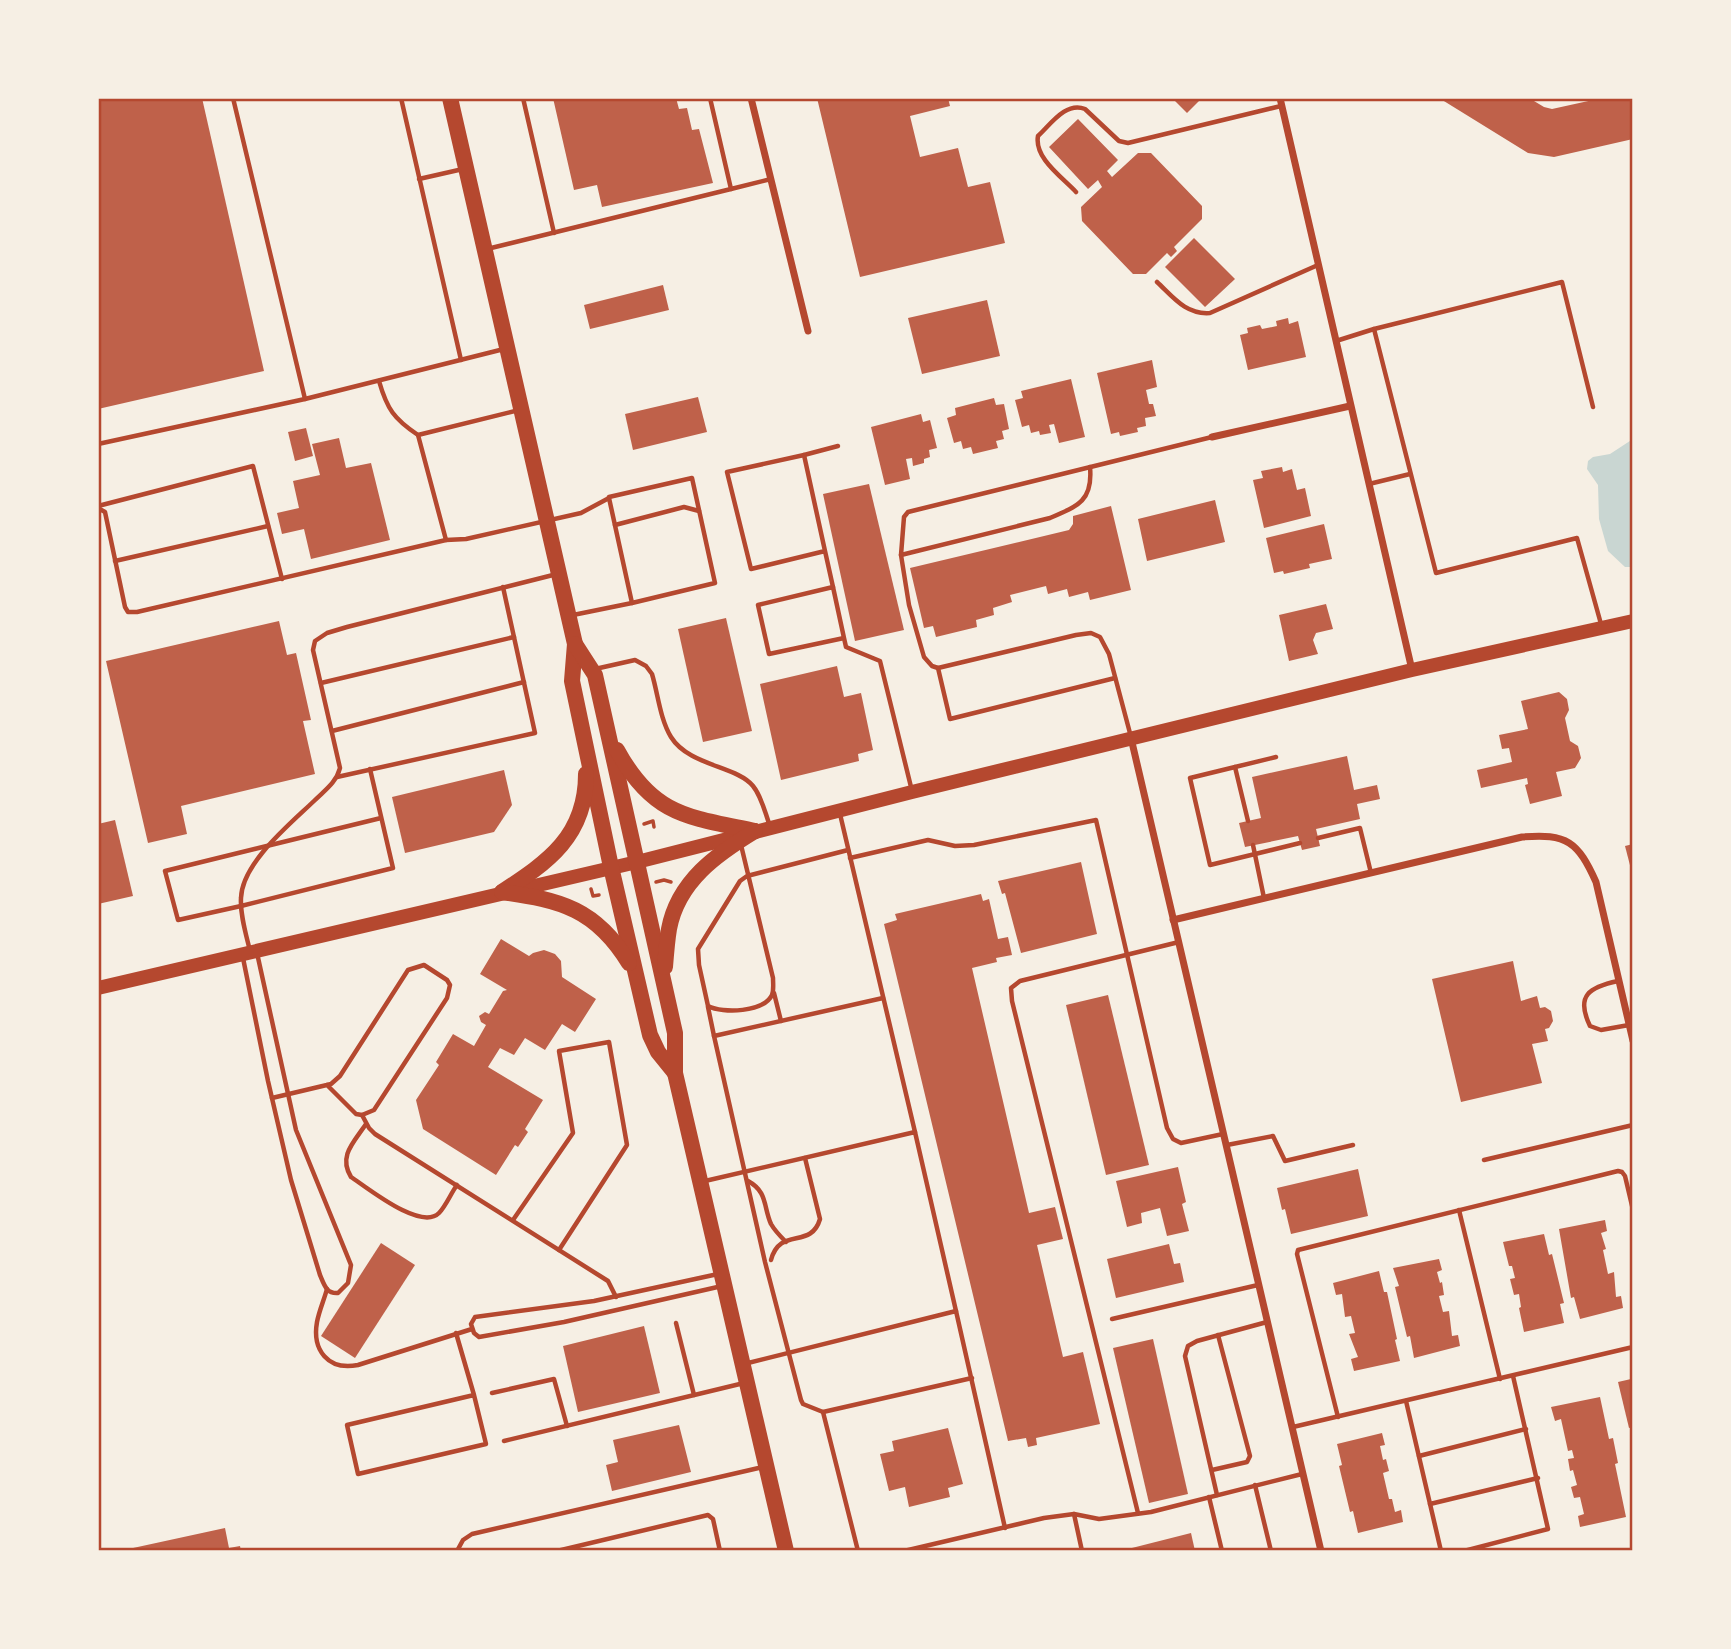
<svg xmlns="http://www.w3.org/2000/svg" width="1731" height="1649" viewBox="0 0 1731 1649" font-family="Montserrat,sans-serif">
	<rect width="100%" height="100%" fill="#f6efe4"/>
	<path fill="#c9d6d2" d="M1633,439V567H1625L1608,551L1599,519L1598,485L1587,469L1588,461L1593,457L1610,454Z"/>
	<g fill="#bf614a">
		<path d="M98,98H202L264,371L98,409Z"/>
		<path d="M553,98H676L679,109L687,108L692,130L699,129L713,183L602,207L597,185L574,190Z"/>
		<path d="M817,98H948L950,106L910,116L920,157L958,148L968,187L990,182L1005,243L860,277Z"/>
		<path d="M1172,98H1202L1187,113Z"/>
		<path d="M1439,98H1529L1544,107L1552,109L1602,98H1633V139L1554,157L1528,153Z"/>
		<path d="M1078,119L1118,160L1107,171L1112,177L1138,153H1151L1202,206V219L1174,247L1177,251L1171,257L1167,253L1146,274H1133L1082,221L1081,207L1102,187L1099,182L1098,180L1088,189L1049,147Z"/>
		<path d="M1194,238L1235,279L1205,307L1165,267Z"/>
		<path d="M663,285L669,310L590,329L584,305Z"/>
		<path d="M987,300L1000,356L922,374L908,318Z"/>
		<path d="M1288,318L1289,324L1298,321L1306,357L1248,370L1240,335L1248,333L1247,328L1260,325L1262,329L1277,326L1276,321Z"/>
		<path d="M1152,360L1157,387L1146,390L1149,404H1153L1156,416L1145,418L1146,426L1137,428L1138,432L1120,436L1119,432L1111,434L1097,373Z"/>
		<path d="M1071,379L1085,437L1059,443L1054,424L1049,425L1051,433L1040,435L1039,431L1031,433L1029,425L1022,427L1015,400L1023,398L1021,391Z"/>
		<path d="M698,397L707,432L633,450L625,414Z"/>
		<path d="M994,398L996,405L1004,404L1009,429L1002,431L1004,439L996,441L998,448L973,454L971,447L963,449L961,441L954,443L947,418L956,415L955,408Z"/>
		<path d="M921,414L923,422L930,420L937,448L929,450L930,457L924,459V463L913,466L912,458L906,459L910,479L885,485L871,427Z"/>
		<path d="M306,428L313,456L295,461L288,432Z"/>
		<path d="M339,438L346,468L371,463L390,540L311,559L304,529L282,534L277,513L299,508L293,481L320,475L312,444Z"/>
		<path d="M1282,467L1283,472L1292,469L1297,490L1305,488L1311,516L1264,528L1253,480L1263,478L1261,471Z"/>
		<path d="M869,484L904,630L855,641L823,494Z"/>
		<path d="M1215,500L1225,542L1147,561L1138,519Z"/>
		<path d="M1111,506L1131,590L1090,600L1088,592L1069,597L1067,589L1048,594L1046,586L1010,595L1012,602L993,608L994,615L976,620L977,627L936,637L933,626L924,628L910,568L1069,530L1073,524V516Z"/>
		<path d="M1324,524L1332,559L1309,564L1310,568L1284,574L1283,571L1274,573L1266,538Z"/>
		<path d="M1326,604L1333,629L1316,633L1313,640L1318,654L1289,661L1279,615Z"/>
		<path d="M726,618L752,731L703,742L678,629Z"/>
		<path d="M279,621L287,655L296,653L311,720L303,721L315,774L181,806L187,834L148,843L106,661Z"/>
		<path d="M837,666L844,697L861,693L873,750L858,754L859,761L781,780L760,684Z"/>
		<path d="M1559,692L1567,699L1569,710L1565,718L1570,741L1578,746L1581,758L1575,768L1556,772L1562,796L1530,804L1525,785L1528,784L1527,778L1481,788L1477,770L1512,762L1509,748L1502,749L1499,735L1528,729L1521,701Z"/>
		<path d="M1347,756L1354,790L1377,785L1380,799L1357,804L1360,819L1316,829L1320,846L1302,850L1298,836L1245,847L1239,823L1261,818L1252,777Z"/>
		<path d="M504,770L512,805L494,832L405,853L392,797Z"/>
		<path d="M115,820L133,896L98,904V824Z"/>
		<path d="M1633,844V873H1632L1625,846Z"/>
		<path d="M1081,862L1097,934L1021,953L1005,893L1002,894L998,881Z"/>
		<path d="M981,894L983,901L989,899L998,939L1008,937L1012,955L996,958L997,962L972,968L1029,1213L1055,1207L1063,1239L1037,1245L1063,1357L1083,1352L1100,1424L1036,1438L1037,1445L1028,1447L1026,1438L1008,1441L884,924L897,920L895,914Z"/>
		<path d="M501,939L529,956L533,953L544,950L555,954L561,961L562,977L596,999L575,1032L562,1024L545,1050L525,1038L514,1055L500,1048L488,1067L543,1100L525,1129L528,1132L518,1147L515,1145L496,1175L423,1129L416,1100L439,1065L436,1062L453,1034L474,1046L486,1025L481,1022L479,1016L485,1012L489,1014L503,991L507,990L480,974Z"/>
		<path d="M1513,961L1521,1001L1537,996L1540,1008L1545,1007L1551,1011L1553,1021L1549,1028L1545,1029L1548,1041L1532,1044L1542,1083L1461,1102L1432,979Z"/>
		<path d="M1108,995L1149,1165L1106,1175L1066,1005Z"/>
		<path d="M1178,1167L1186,1202L1182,1204L1189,1231L1167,1236L1160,1208L1141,1213L1142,1223L1127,1227L1116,1181Z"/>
		<path d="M1358,1169L1368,1216L1291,1234L1285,1209L1282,1210L1277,1188Z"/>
		<path d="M1605,1220L1607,1231L1601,1233L1606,1249L1603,1250L1608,1274L1614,1272L1616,1297L1621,1296L1623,1308L1580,1319L1574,1297L1571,1298L1559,1229Z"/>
		<path d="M1544,1234L1549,1255L1552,1254L1564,1303L1560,1304L1564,1323L1524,1332L1519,1308L1521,1307L1519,1294L1514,1295L1510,1279L1515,1278L1512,1266H1509L1503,1242Z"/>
		<path d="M381,1243L415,1265L355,1358L321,1336Z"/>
		<path d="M1169,1244L1174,1264L1180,1263L1184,1282L1116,1298L1107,1259Z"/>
		<path d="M1439,1259L1442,1270L1437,1272L1440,1283L1442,1282L1444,1295L1439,1296L1443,1312L1449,1311L1452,1336L1458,1335L1460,1346L1414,1358L1410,1336L1407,1337L1395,1287L1399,1286L1393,1268Z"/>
		<path d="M1379,1271L1384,1292H1387L1397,1339L1395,1340L1400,1361L1354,1371L1351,1359L1358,1357L1349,1334L1355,1333L1351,1316L1345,1317L1342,1294L1336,1295L1333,1283Z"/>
		<path d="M644,1326L660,1393L578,1412L563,1346Z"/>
		<path d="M1153,1339L1188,1494L1149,1503L1113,1348Z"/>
		<path d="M1631,1379L1633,1385V1427L1629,1428L1618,1382Z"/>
		<path d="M1600,1397L1609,1439L1613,1438L1618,1463L1615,1464L1626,1517L1580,1527L1578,1516L1584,1514L1580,1497L1574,1498L1571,1487L1577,1485L1573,1470L1570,1471L1568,1459L1574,1458L1572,1450L1568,1451L1561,1419L1555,1421L1551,1407Z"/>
		<path d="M679,1425L691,1472L612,1491L606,1465L618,1462L613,1440Z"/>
		<path d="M948,1428L963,1484L948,1488L950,1497L909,1507L905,1487L889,1491L880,1454L894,1451L892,1441Z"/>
		<path d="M1382,1433L1385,1445L1380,1446L1383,1460L1386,1459L1389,1471L1383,1473L1389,1499H1392L1395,1512L1401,1510L1403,1522L1358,1533L1353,1511L1350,1512L1339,1466L1342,1465L1337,1444Z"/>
		<path d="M225,1528L229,1548L240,1546L241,1551H133V1548Z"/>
		<path d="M1191,1533L1195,1551H1124V1550Z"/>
	</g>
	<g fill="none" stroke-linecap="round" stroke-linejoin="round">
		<g stroke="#b5482f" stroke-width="3.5">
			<path d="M644,824L653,821L654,827"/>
			<path d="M656,882L664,880L671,882"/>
			<path d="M591,889L593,896L599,895"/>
		</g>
		<g stroke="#b5482f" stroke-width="4.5">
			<path d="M401,98L461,360"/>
			<path d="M523,98L554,233"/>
			<path d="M710,98L731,189L771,179"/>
			<path d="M419,179L463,169"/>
			<path d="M1076,192C1062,177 1034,158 1038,136C1050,125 1066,101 1085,109L1119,141L1128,143L1281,106"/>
			<path d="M487,249L731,189"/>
			<path d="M1157,282C1173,297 1186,315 1210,313L1318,265"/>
			<path d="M1374,329L1436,573L1577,538L1601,624"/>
			<path d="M1336,341L1374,329L1562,282L1593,407"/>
			<path d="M379,381C387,409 394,419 418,435L446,540L466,539L581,513L609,498L632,603L573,615"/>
			<path d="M305,399L504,349"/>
			<path d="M418,435L519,410"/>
			<path d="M98,444L305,399L233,98"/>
			<path d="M804,455L838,446"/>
			<path d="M1369,484L1410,474"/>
			<path d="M609,497L692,478L715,583L632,603"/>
			<path d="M98,506L253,466L282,579"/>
			<path d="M98,508L105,512L125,607L128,612H137L446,540"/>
			<path d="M615,525L684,507L699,511"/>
			<path d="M825,551L804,455L727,472L751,569L825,551L833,587"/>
			<path d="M901,555L1050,518C1079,506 1093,500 1090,467"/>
			<path d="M115,561L268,526"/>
			<path d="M844,638L833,587L758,605L769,654L844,638L846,647L880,661L912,791"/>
			<path d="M938,668L950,719L1115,678"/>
			<path d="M595,669L635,660L646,666L652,674C658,694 660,719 671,737C689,766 737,766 753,786C762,797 765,813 770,826"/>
			<path d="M321,683L514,637"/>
			<path d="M332,731L524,682"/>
			<path d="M1131,737L1109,654L1100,637L1091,633L1076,635L938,668L932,666L924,657L909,605L901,555L904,517L908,512L1212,437"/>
			<path d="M1235,767L1190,778L1210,865L1300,843"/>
			<path d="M370,769L393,868L241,906L178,920L165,871L381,818"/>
			<path d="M337,777L535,733L503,587"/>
			<path d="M840,814L915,1132"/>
			<path d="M1248,821L1235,767L1276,757"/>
			<path d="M1318,838L1360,828L1371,873"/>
			<path d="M741,845L773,978C773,984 774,990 772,995C764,1012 723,1014 708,1006L699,965L698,949L740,881L747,876L848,850"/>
			<path d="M1253,845L1264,898"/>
			<path d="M850,858L928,840L955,846L974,845L1096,820L1167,1128L1173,1139L1181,1143L1223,1134"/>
			<path d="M250,951C246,934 240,915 241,898C242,863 290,824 314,801C325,790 336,783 340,768L313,650L315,641L327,633L347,627L557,574"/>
			<path d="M243,958L268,1081L291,1180L320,1275C324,1284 326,1294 338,1293L348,1283L351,1265L296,1130L257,953"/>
			<path d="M1618,981C1590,987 1575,995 1590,1026L1601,1030L1629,1025"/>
			<path d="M774,993L781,1021"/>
			<path d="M708,1007L714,1036"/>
			<path d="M272,1098L331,1084L340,1076L408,970L424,965L447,980L450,985L447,998L374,1110L362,1115L356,1114L327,1085"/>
			<path d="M362,1115L369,1128L375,1134L608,1281L616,1297"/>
			<path d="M366,1124C354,1142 338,1156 351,1177C369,1189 421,1231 439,1213C446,1206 451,1193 457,1185"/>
			<path d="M1227,1145L1273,1136L1285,1161L1353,1145"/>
			<path d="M1484,1160L1633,1125"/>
			<path d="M705,1181L915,1132L956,1311"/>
			<path d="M748,1181C768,1192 763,1206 771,1224C775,1231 780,1236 786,1242"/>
			<path d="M1459,1210L1500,1379"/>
			<path d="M513,1220L573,1133L559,1051L609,1042L627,1145L559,1250"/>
			<path d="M771,1260C780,1226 811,1250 820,1219L805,1158"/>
			<path d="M718,1274L594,1301L475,1317L471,1324L474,1333L479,1337L564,1322L722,1286"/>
			<path d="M327,1289C324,1300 319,1311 317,1322C312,1350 328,1371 358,1365L472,1329"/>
			<path d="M1112,1319L1258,1285"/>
			<path d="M676,1323L694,1395"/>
			<path d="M456,1333L474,1395L347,1425L358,1474L486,1444L474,1395"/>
			<path d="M744,1364L956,1311L1005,1528"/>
			<path d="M492,1393L554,1379L567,1426"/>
			<path d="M1406,1401L1441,1551"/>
			<path d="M823,1412L803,1404L801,1400L765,1262L714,1036L883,998"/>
			<path d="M1338,1417L1297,1254L1298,1250L1618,1171L1622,1172L1625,1176L1633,1210"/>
			<path d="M1293,1427L1633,1347"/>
			<path d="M504,1441L744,1383"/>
			<path d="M1419,1456L1526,1429"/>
			<path d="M1212,1470L1247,1462L1250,1456L1218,1335"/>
			<path d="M1255,1485L1271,1551"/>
			<path d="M1217,1495L1185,1356L1188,1346L1197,1341L1267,1322"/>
			<path d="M1209,1497L1222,1551"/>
			<path d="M1430,1504L1538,1478"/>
			<path d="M1138,1513L1012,1001L1011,988L1020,981L1179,942"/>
			<path d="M1074,1514L1082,1551"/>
			<path d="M457,1551L463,1540L472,1534L763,1467"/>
			<path d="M557,1551L708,1515L713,1519L720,1551"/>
			<path d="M858,1551L823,1412L972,1378"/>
			<path d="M904,1551L1044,1518L1074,1514L1099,1519L1151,1512L1302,1474"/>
			<path d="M1464,1551L1548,1529L1513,1376"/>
		</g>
		<g stroke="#b5482f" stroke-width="7">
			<path d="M751,98L808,331"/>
			<path d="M1280,98L1412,670"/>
			<path d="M1212,437L1350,406"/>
			<path d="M1131,738L1321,1551"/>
			<path d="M1173,920L1522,837C1567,833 1578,842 1596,882L1633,1041"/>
		</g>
		<path stroke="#b5482f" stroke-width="14" d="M98,988L637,862L912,792L1412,670L1633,621"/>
		<g stroke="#b5482f" stroke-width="16">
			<path d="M450,98L575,644L572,681L611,867L650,1035L658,1052L675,1073"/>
			<path d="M575,644L595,675L675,1033V1073L786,1551"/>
			<path d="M617,750C653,816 688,817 755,831"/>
			<path d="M502,892C548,862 586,836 586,774"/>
			<path d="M502,892C561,900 596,909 629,963"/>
			<path d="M665,967C666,954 667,941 669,929C678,881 717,854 755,831"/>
		</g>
	</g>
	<rect width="1731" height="1649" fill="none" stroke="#f6efe4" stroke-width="200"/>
	<rect x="100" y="100" width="1531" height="1449" fill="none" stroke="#b5482f" stroke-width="2.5"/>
</svg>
